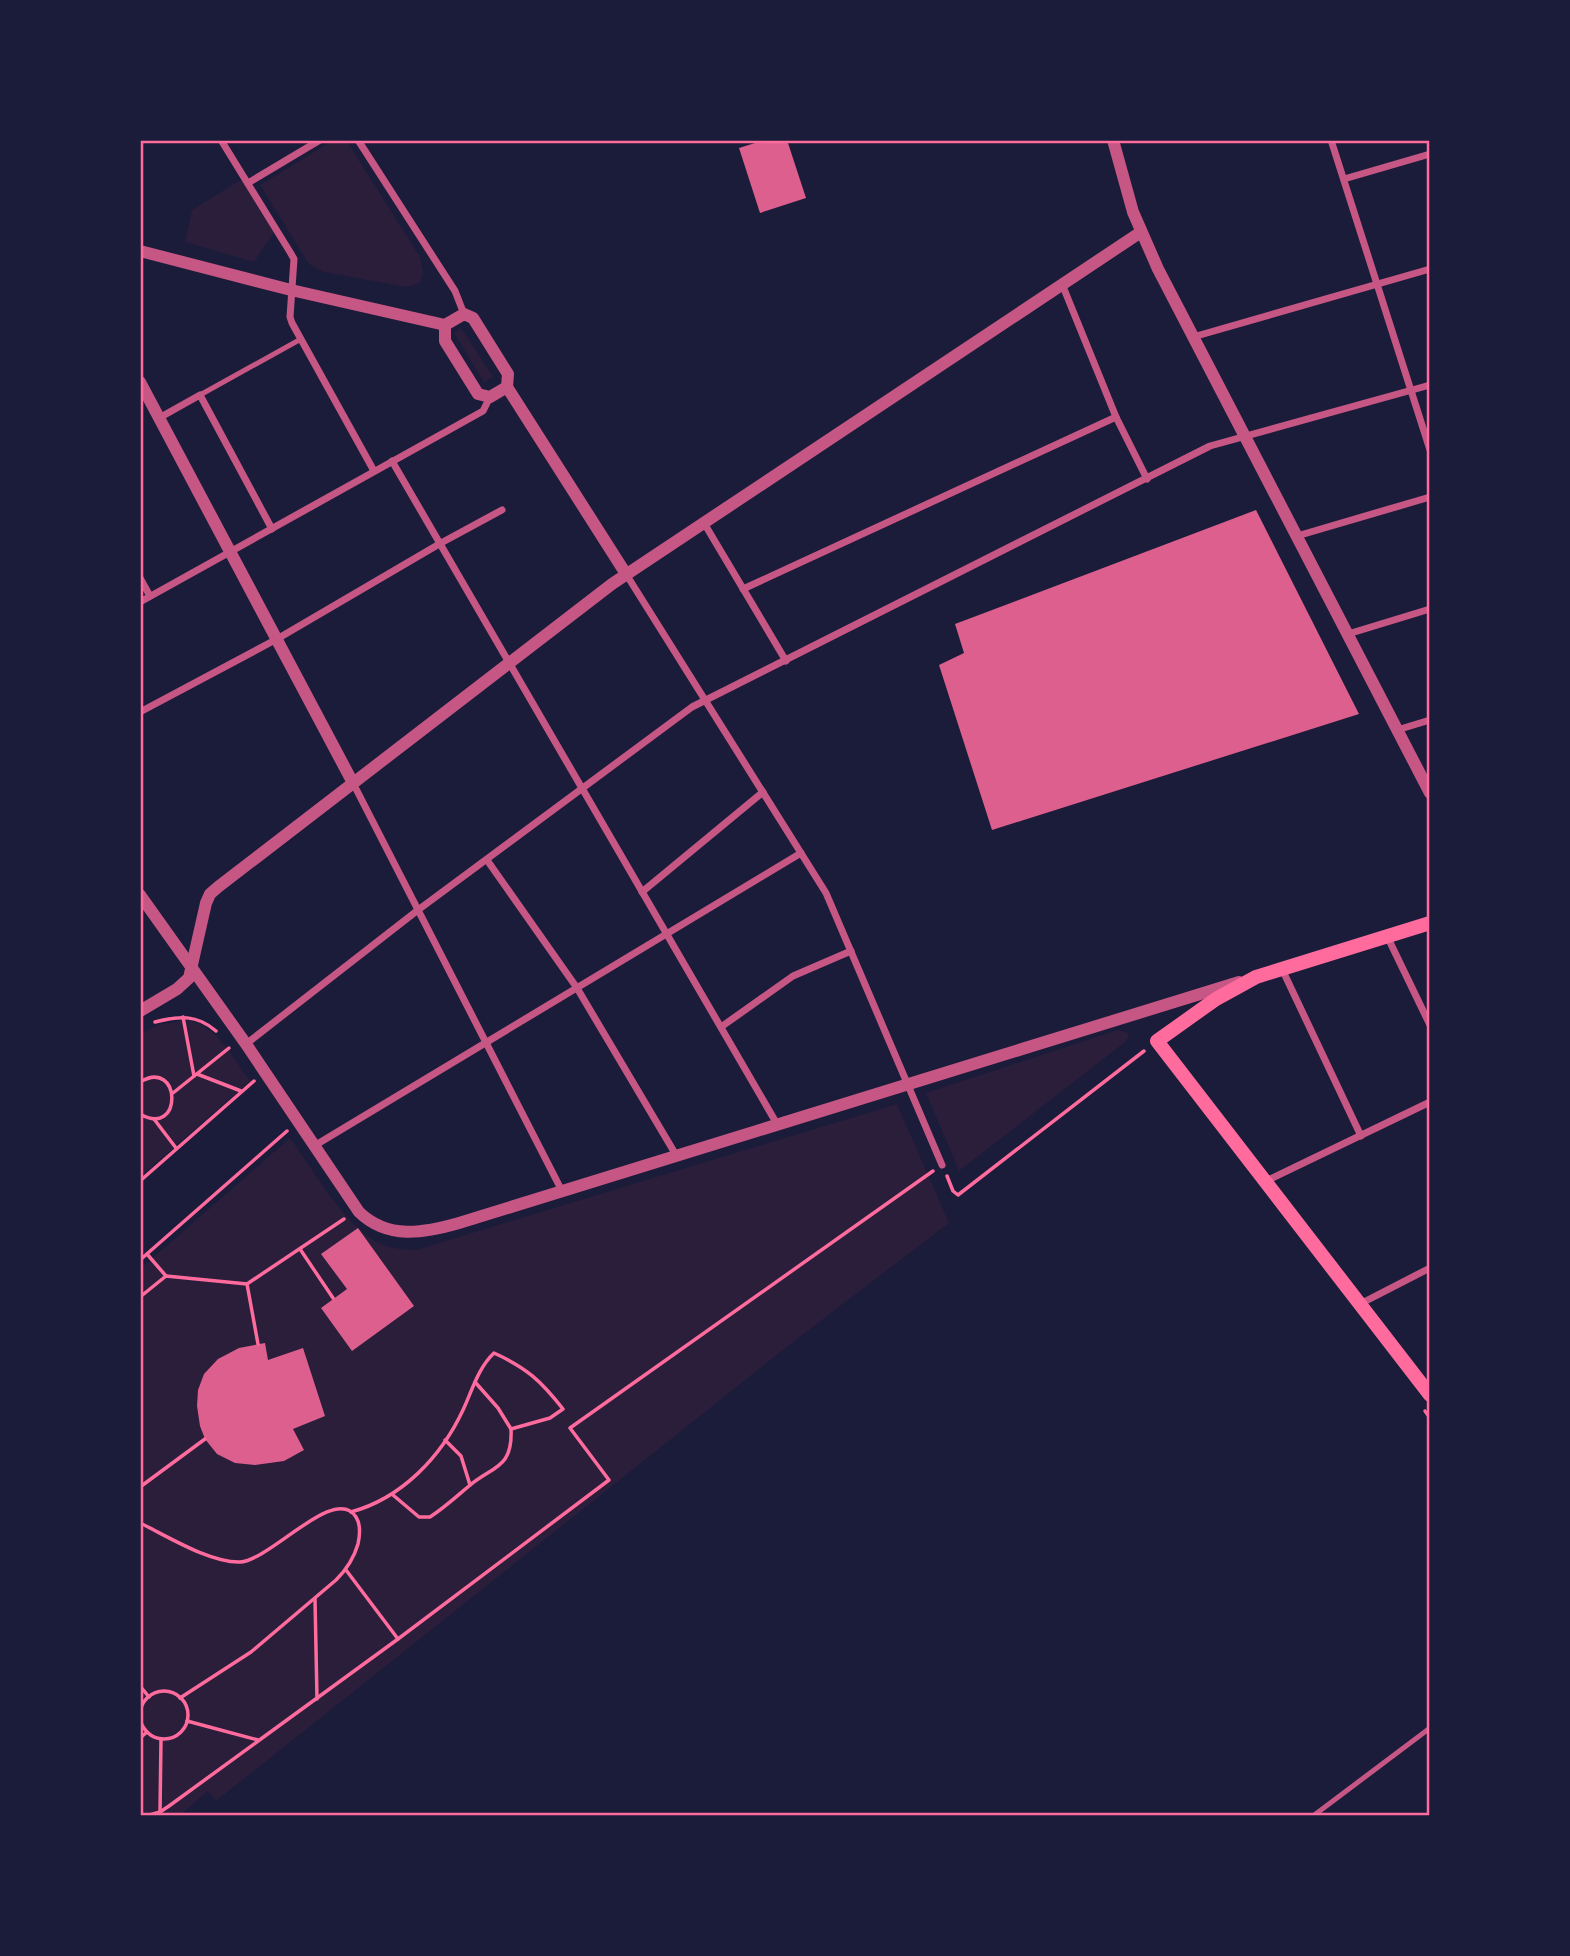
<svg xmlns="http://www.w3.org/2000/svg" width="1570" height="1956" viewBox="0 0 1570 1956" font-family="'Fira Sans',sans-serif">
	<rect width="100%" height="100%" fill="#1b1b3a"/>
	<g fill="#2a1e3b">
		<path d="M334,140H346L420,257L423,272L420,283L406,287L324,272L309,264L260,185Z"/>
		<path d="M242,179L274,232L254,262L185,242L192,210Z"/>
		<path d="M461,328L493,377L484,382L454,333Z"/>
		<path d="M187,1020C217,1025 233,1058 250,1081L140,1177V1034L158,1025Z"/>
		<path d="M1118,1030L1128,1033L1129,1037L1124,1043L959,1171L926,1093Z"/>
		<path d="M897,1104L949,1223L788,1346L216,1801L208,1791L179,1816H140V1269L290,1138C312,1168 339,1216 369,1237C382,1247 400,1250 416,1250Z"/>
	</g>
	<g fill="#dd5f8e">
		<path d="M765,140H787L806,198L760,213L739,148Z"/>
		<path d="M1256,510L1359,714L992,830L939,665L964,653L955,624Z"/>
		<path d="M358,1228L414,1306L352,1351L321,1308L347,1289L321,1254Z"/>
		<path d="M265,1343L268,1360L303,1348L325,1416L293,1429L304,1450L284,1461L255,1465L235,1463L217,1454L205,1439L200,1426L197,1406L198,1390L204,1374L218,1359L239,1348Z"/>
	</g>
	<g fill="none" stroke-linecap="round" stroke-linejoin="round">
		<g stroke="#ff6b9d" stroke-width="3.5">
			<path d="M183,1017L194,1076"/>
			<path d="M155,1022C178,1016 197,1014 216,1031"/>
			<path d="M197,1074L241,1091"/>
			<path d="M140,1082C182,1057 183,1139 140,1114"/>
			<path d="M173,1093L229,1048"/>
			<path d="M154,1119L176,1148"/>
			<path d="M947,1176L953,1191L958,1195L1144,1051"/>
			<path d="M140,1181L254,1081"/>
			<path d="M300,1249L333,1298"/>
			<path d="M147,1254L166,1276"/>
			<path d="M140,1260L287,1131"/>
			<path d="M247,1284L258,1344"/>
			<path d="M140,1297L166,1276L247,1284L344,1219"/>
			<path d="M475,1382L498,1408L511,1429"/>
			<path d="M1425,1411L1430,1418"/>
			<path d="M445,1440L461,1456L470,1485"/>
			<path d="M140,1487L205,1439"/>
			<path d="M351,1512C402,1498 441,1457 463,1410C472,1391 478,1368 494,1353C527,1368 541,1381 563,1409L550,1418L511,1429C513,1469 492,1466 469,1486C456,1497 444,1508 430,1517H419L393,1495"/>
			<path d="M140,1523C167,1536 210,1563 240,1562C271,1560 335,1484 356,1517C361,1525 360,1535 358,1544C354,1558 347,1569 336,1580L251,1652L180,1698"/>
			<path d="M346,1570L398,1639"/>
			<path d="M315,1599L317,1699"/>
			<path d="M140,1686L149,1697"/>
			<circle cx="164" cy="1715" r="24"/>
			<path d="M187,1721L258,1740"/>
			<path d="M140,1738L147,1732"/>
			<path d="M160,1812L161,1739"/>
			<path d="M146,1816L160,1812L169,1806L398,1639L609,1480L570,1428L933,1171"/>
		</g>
		<g stroke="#c65784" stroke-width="5">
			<path d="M200,395L301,339"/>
			<path d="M1313,1816L1430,1728"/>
		</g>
		<g stroke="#c65784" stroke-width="7">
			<path d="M221,140L290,252L294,259L290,317L292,323L374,471"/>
			<path d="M358,140L455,291L464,314"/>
			<path d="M1331,140L1430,450"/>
			<path d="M1344,179L1430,154"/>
			<path d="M248,183L320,140"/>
			<path d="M1062,284L1116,417L1147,479"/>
			<path d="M1193,337L1430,269"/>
			<path d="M159,418L200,395L272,529"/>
			<path d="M392,461L777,1124"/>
			<path d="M704,523L786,661"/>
			<path d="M1297,536L1430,497"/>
			<path d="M626,574L826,893L942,1165"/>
			<path d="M140,578L150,596"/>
			<path d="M743,589L1116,417"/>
			<path d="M140,602L483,411L490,397"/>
			<path d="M1348,634L1430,609"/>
			<path d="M140,712L277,639L441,543L502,510"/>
			<path d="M1397,730L1430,720"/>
			<path d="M353,783L562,1191"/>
			<path d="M487,860L577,988L676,1155"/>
			<path d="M642,892L763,792"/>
			<path d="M1387,936L1430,1025"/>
			<path d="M1282,969L1361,1136"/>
			<path d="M721,1027L793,976L851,951"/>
			<path d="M246,1044L418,910L692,707L1210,446L1430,385"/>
			<path d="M314,1146L801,853"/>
			<path d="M1266,1181L1430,1102"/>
			<path d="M1360,1304L1430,1268"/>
		</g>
		<g stroke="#c65784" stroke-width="12">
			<path d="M1113,140L1133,212L1158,269L1430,793"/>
			<path d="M140,251L291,290L445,325"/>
			<path d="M464,314L473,318L508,374L507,387L490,397L478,394L445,341V325Z"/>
			<path d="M140,382L353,783"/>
			<path d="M507,387L626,574"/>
			<path d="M140,895L246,1044L359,1212C388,1240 424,1233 459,1223L1239,982"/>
			<path d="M140,1011L177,989L189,978L206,903L210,894L218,887L612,584L1141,232"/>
		</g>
		<path stroke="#ff6b9d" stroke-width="14" d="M1430,923L1256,977L1216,999L1157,1041L1430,1395"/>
	</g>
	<rect width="1570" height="1956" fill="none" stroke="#1b1b3a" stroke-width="284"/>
	<rect x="142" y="142" width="1286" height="1672" fill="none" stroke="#ff6b9d" stroke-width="2.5"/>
</svg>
